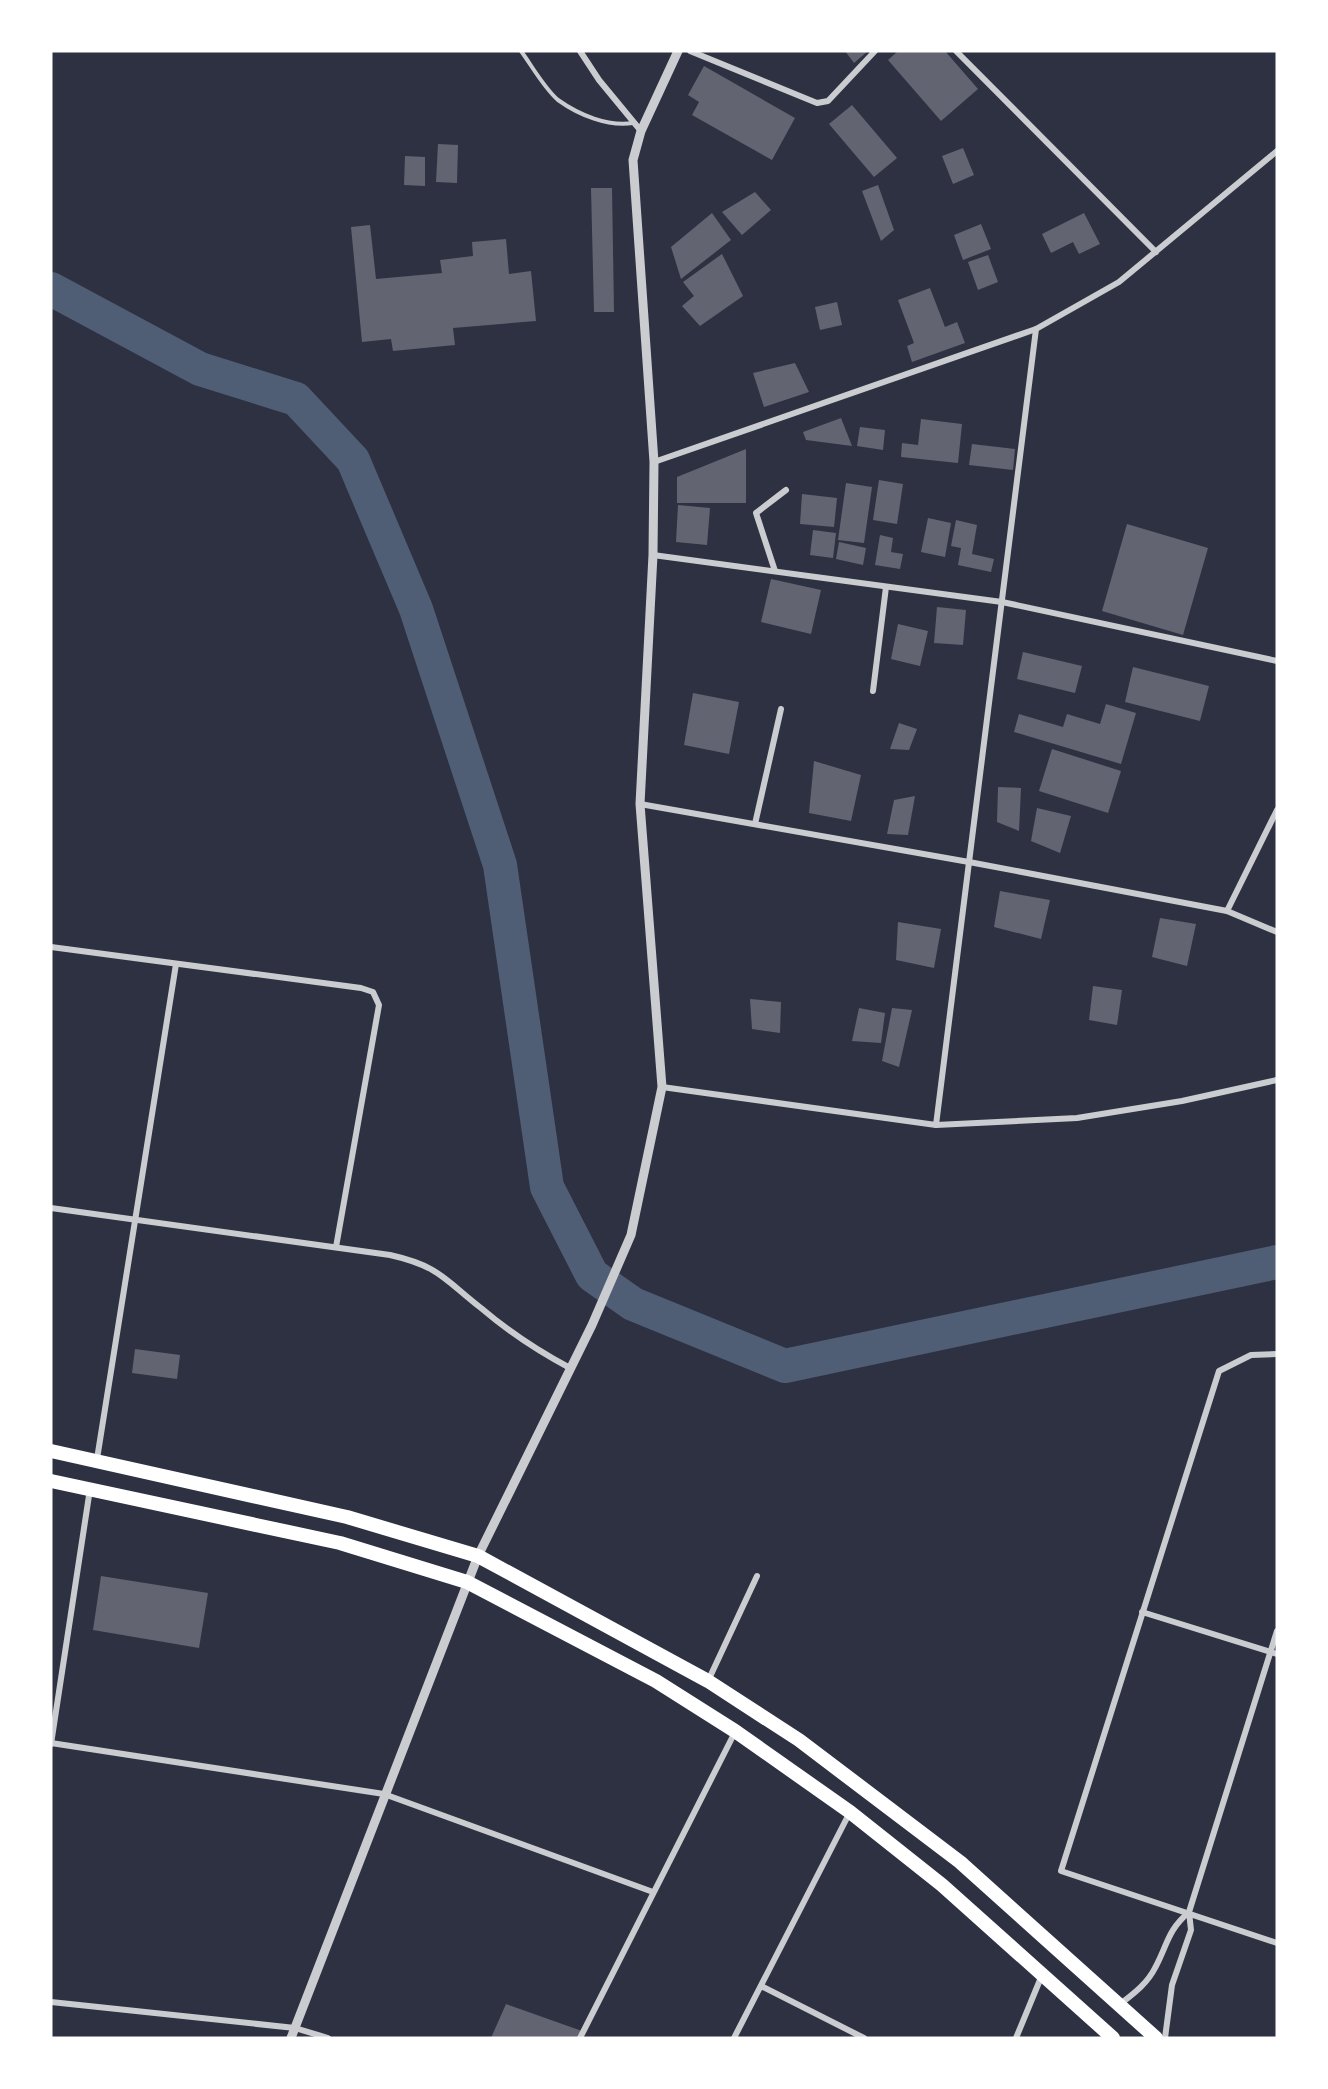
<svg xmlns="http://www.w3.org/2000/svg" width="1328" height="2089" viewBox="0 0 1328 2089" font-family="Manrope,sans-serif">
	<rect width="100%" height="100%" fill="#2d3142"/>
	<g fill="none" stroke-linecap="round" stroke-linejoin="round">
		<path stroke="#4f5d75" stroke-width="34" d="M51,289L200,369L296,399L353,460L416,609L500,865L547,1187L592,1275L633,1304L785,1366L1277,1262"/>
	</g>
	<g fill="#626471">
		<path d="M845,51H868L854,63Z"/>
		<path d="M898,51H945L978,89L941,121L888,60Z"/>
		<path d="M704,66L795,118L772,160L692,115L699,102L688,95Z"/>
		<path d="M852,105L897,158L874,177L829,124Z"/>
		<path d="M438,144L458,145L457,183L436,182Z"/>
		<path d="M963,148L974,175L953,184L942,156Z"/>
		<path d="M405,156L425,157V186L404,185Z"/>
		<path d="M878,185L894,230L881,241L862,191Z"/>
		<path d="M591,188H612L614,312H594Z"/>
		<path d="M755,192L771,210L742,235L722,212Z"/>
		<path d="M712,213L731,240L681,279L671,247Z"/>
		<path d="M1084,213L1100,244L1079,254L1073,242L1051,253L1042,234Z"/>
		<path d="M981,224L991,249L963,260L954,235Z"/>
		<path d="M370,225L376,279L442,273L440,260L473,256L472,242L506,239L509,274L531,271L536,321L453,328L455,345L393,351L391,339L362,342L351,227Z"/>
		<path d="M722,254L743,296L700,326L682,306L694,296L683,282Z"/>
		<path d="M988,255L998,282L978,290L968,262Z"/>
		<path d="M930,288L945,327L957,322L965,343L912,362L907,346L914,343L898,300Z"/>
		<path d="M837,302L842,325L820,330L815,307Z"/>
		<path d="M795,363L809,392L764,407L753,373Z"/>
		<path d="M841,418L852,446L806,440L803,432Z"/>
		<path d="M921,419L962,424L958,463L901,457L902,443L918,445Z"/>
		<path d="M860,427L885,430L883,450L857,446Z"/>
		<path d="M972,444L1015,449L1013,470L969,465Z"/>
		<path d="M746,449V503H677V477Z"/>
		<path d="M879,480L903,484L897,524L873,520Z"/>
		<path d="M846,483L872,487L864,543L838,540Z"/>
		<path d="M802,494L837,498L834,527L800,524Z"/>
		<path d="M678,505L710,508L707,545L676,542Z"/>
		<path d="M928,518L951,523L945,557L921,552Z"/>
		<path d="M956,520L977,525L972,554L994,559L991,572L958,565L961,548L951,546Z"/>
		<path d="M1127,524L1208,548L1183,635L1102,611Z"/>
		<path d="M813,530L836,533L833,558L810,555Z"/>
		<path d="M880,535L893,538L891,552L903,554L900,569L875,565Z"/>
		<path d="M839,542L866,548L863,565L836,559Z"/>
		<path d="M771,579L821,590L811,634L761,622Z"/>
		<path d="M937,607L966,610L963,645L934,643Z"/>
		<path d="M898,624L928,631L920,666L891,659Z"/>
		<path d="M1023,652L1082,666L1075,693L1017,679Z"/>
		<path d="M1133,667L1209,686L1200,721L1125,702Z"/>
		<path d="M693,693L739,702L729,754L684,745Z"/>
		<path d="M1106,704L1136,713L1121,764L1014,732L1019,714L1063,727L1067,714L1100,724Z"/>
		<path d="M899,723L917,729L909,750L890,749Z"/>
		<path d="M1052,749L1121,771L1108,813L1039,791Z"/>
		<path d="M814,761L861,775L851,821L809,813Z"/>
		<path d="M998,787L1021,788L1019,831L997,822Z"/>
		<path d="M915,796L908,835L887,834L894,800Z"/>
		<path d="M1037,808L1071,816L1060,853L1031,841Z"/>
		<path d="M1000,891L1050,900L1041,939L994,927Z"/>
		<path d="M1160,918L1196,924L1187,966L1152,957Z"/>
		<path d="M898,922L941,929L934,968L896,960Z"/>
		<path d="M1093,986L1122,990L1117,1025L1089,1020Z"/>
		<path d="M750,999L781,1002L780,1033L752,1029Z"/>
		<path d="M859,1008L885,1013L881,1043L852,1041Z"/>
		<path d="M892,1008L912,1010L899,1067L882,1061Z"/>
		<path d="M135,1349L180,1355L177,1379L132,1373Z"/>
		<path d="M101,1576L208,1593L199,1648L93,1630Z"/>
		<path d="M506,2004L582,2031L578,2038H491Z"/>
	</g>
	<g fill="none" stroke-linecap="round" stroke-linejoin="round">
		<path stroke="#caccd0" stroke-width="4" d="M521,51C532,66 544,88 558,100C579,115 608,127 633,123"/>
		<g stroke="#caccd0" stroke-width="6">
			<path d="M580,51L599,80L641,131"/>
			<path d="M690,51L817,103L828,101L875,51"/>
			<path d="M956,51L1156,252"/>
			<path d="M654,462L1036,329L1119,282L1277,151"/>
			<path d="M653,555L1002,602L1277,661"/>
			<path d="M775,571L756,513L786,490"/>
			<path d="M873,691L886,587"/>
			<path d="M640,804L969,862L1227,911L1277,932"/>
			<path d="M755,824L781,709"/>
			<path d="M1227,911L1277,810"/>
			<path d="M51,947L361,988L373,992L379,1005L336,1247"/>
			<path d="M662,1087L936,1125L1077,1118L1182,1101L1277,1080"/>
			<path d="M936,1125L1036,329"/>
			<path d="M51,1208L390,1255C439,1266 444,1279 481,1308C508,1331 538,1351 570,1368"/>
			<path d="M1277,1354L1251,1355L1219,1371L1061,1871L1277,1943"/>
			<path d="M97,1459L176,964"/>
			<path d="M1142,1612L1277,1654"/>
			<path d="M708,1681L757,1576"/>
			<path d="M51,1743L384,1794L653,1892"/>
			<path d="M51,1744L90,1489"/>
			<path d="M761,1986L864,2038"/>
			<path d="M51,2002L295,2028L328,2038"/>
			<path d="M1119,2005C1133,1994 1147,1984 1155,1968C1168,1944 1167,1931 1189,1912"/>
			<path d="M580,2038L735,1732"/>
			<path d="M734,2038L850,1812"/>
			<path d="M1016,2038L1042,1975"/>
			<path d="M1165,2038L1172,1985L1191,1930L1189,1912L1277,1631"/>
		</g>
		<path stroke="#caccd0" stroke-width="9" d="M291,2038L478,1556L592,1325L631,1235L662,1087L640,804L653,555L654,462L633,160L641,131L678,51"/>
		<g stroke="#fff" stroke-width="14">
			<path d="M51,1451L347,1517L478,1556L708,1681L799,1740L960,1862L1156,2038"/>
			<path d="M51,1481L340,1543L467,1582L656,1681L735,1731L850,1812L942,1885L1113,2038"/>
		</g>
	</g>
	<rect width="1328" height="2089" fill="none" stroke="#ffffff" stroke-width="105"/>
</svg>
